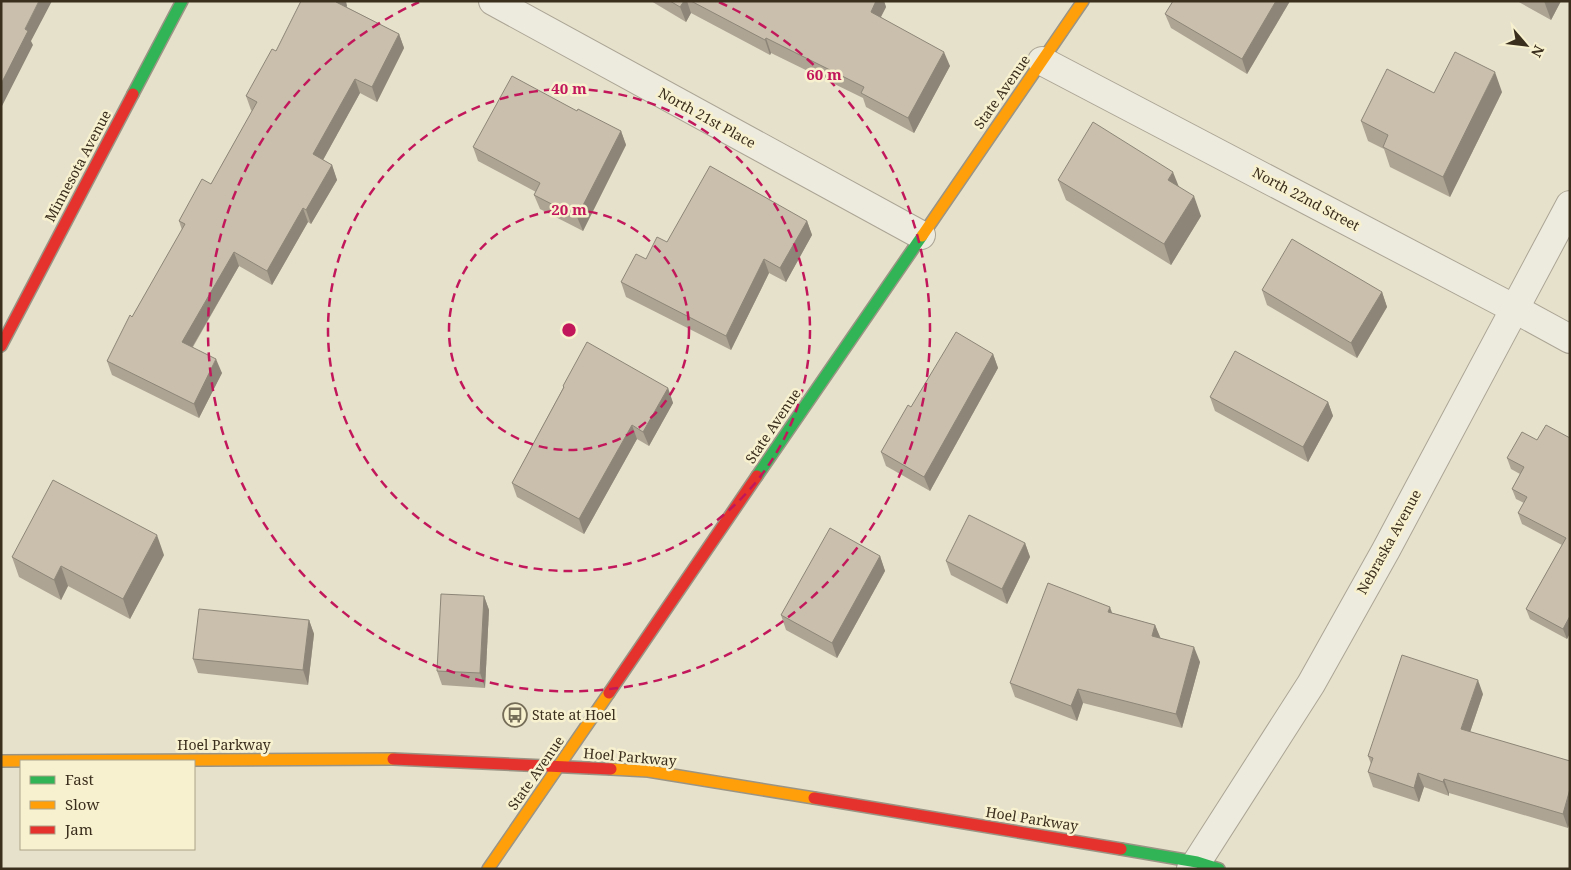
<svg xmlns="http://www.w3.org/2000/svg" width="1571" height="870" viewBox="0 0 1571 870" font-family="'Noto Serif',serif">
	<rect width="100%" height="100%" fill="#e6e1cb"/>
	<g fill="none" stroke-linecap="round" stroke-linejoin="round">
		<g stroke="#aba595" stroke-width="30">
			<g id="street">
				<path d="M493,1L921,235"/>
				<path d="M1042,61L1515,309L1570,339"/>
				<path d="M1191,869L1197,862L1311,684L1386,550L1570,205"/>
			</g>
		</g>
		<g stroke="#9a9485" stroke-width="14">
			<g id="fast">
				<path d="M133,94L182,1"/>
				<path d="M757,476L922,236"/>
				<path d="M1121,849L1197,862L1219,869"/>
			</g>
		</g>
		<g stroke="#9a9485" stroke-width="14">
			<g id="slow">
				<path d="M922,236L1083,1"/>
				<path d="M1,761L393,759"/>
				<path d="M611,769L648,771L814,798"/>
				<path d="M488,869L609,693"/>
			</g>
		</g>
		<g stroke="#9a9485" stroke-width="14">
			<g id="jam">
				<path d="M1,346L133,94"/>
				<path d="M609,693L757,476"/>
				<path d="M393,759L611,769"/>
				<path d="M814,798L1121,849"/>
			</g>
		</g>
		<use href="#street" stroke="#edeade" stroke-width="28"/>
		<use href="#fast" stroke="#30b455" stroke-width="11"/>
		<use href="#slow" stroke="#ff9f0a" stroke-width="11"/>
		<use href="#jam" stroke="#e5322d" stroke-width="11"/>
	</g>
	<g fill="#aea494">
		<path d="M651,1H884L886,7L881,17L950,66L914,133L866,107L863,98L771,53L770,55L691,13L686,22Z"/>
		<path d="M1290,1L1247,74L1171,28L1165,14Z"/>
		<path d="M1517,1H1561L1551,20Z"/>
		<path d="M347,6L346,7L399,34L404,48L377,102L360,93L323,160L332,165L337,180L311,224L308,222L272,285L239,266L193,347L222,373L199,418L112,375L107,361L182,230L179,221L211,184L252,111L251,110L246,96L276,51Z"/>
		<path d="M1502,92L1450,197L1390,167L1384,149L1368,141L1361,121L1434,93Z"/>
		<path d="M577,111L621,131L626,145L583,231L540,209L534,195L536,192L478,161L473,147Z"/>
		<path d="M1058,180L1179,187L1201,216L1171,265L1066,200Z"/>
		<path d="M807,221L812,235L786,282L769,273L731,350L626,297L621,282L646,259L667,242Z"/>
		<path d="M1262,290L1382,292L1387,307L1357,358L1267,305Z"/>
		<path d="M993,354L998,368L930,491L886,466L881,452L911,407Z"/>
		<path d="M563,386L668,388L673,403L649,446L637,439L584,534L517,497L512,483L563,388Z"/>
		<path d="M1210,397L1328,402L1333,416L1308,462L1215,411Z"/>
		<path d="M1570,438V633L1567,639L1530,619L1526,609L1562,545L1522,524L1518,513L1524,503L1516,499L1512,489L1520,474L1511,469L1507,458L1537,440Z"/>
		<path d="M1025,543L1030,557L1007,604L951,575L946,561Z"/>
		<path d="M164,555L130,619L68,586L61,600L19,577L12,557Z"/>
		<path d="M880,556L885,571L837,658L786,630L781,615Z"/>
		<path d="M484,596L489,610L485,688L442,685L437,671Z"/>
		<path d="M1112,613L1155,625L1160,638L1200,662L1182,728L1083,703L1077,721L1015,697L1010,683Z"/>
		<path d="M309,620L314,634L308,685L198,673L193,659Z"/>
		<path d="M1483,694L1470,732L1570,761V821L1568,828L1449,793V796L1424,787L1419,802L1373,787L1368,772L1371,764L1368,756Z"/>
	</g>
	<g fill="#8d8678">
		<path d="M39,1H52L31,41L33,45L1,108V84L25,29Z"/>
		<path d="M337,1H346L347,6L342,17L336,2Z"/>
		<path d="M684,1H687L691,13L686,22L680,7Z"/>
		<path d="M876,1H884L886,7L876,26L871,12Z"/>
		<path d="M1276,1H1290L1247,74L1242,59Z"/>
		<path d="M1544,1H1561L1551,20Z"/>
		<path d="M399,34L404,48L377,102L372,87Z"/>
		<path d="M766,38L771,53L770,55L765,40Z"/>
		<path d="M944,52L950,66L914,133L908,118Z"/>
		<path d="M1495,72L1502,92L1450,197L1443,177Z"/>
		<path d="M355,79L360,93L318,169L313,154Z"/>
		<path d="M621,131L626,145L583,231L577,217Z"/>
		<path d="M332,165L337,180L311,224L306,210Z"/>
		<path d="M1173,172L1181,192L1168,180Z"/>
		<path d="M1194,196L1201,216L1171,265L1164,244Z"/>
		<path d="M303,208L308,222L272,285L267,271Z"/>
		<path d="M807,221L812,235L786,282L780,268Z"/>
		<path d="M234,252L239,266L187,356L182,342Z"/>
		<path d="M764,259L769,273L731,350L726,336Z"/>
		<path d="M1382,292L1387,307L1357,358L1351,343Z"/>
		<path d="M993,354L998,368L930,491L924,477Z"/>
		<path d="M216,359L222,373L199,418L194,404Z"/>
		<path d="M668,388L673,403L649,446L643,432Z"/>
		<path d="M1328,402L1333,416L1308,462L1303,447Z"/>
		<path d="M632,425L637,439L584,534L579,519Z"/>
		<path d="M157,535L164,555L130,619L123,599Z"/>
		<path d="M1025,543L1030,557L1007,604L1002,589Z"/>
		<path d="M880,556L885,571L837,658L832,643Z"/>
		<path d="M61,566L68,586L61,600L54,580Z"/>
		<path d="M484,596L489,610L485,688L480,673Z"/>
		<path d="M1110,607L1115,621L1108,612Z"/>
		<path d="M1570,616V633L1567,639L1563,629Z"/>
		<path d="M309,620L314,634L308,685L303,670Z"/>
		<path d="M1155,625L1161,639L1152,636Z"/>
		<path d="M1194,647L1200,662L1182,728L1176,714Z"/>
		<path d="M1478,680L1483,694L1466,744L1461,729Z"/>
		<path d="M1078,689L1083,703L1077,721L1071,706Z"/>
		<path d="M1418,773L1424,787L1419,802L1414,788Z"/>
		<path d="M1444,779L1449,793V796L1443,782Z"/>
		<path d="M1570,789V821L1568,828L1563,814Z"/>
	</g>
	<g fill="#cabfac" stroke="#8d8678">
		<path d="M1,1H39L25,29L28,31L1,84Z"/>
		<path d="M301,1H337L336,2L399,34L372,87L355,79L313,154L332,165L306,210L303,208L267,271L234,252L182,342L216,359L194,404L107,361L130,315L132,317L185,224L179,221L202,179L211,184L257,102L246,96L272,49L276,51Z"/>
		<path d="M670,1H684L680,7Z"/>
		<path d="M691,1H876L871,12L944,52L908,118L861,93L864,87L766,38L765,40Z"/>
		<path d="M1173,1H1276L1242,59L1165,14Z"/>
		<path d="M1455,52L1495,72L1443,177L1383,147L1388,135L1361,121L1387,69L1434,93Z"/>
		<path d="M512,76L577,111L578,109L621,131L577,217L534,195L540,183L473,147Z"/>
		<path d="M1093,122L1173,172L1168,180L1194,196L1164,244L1058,180Z"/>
		<path d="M710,166L807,221L780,268L764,259L726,336L621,282L636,254L646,259L657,237L667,242Z"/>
		<path d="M1292,239L1382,292L1351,343L1262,290Z"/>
		<path d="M956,332L993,354L924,477L881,452L908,405L911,407Z"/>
		<path d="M587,342L668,388L643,432L632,425L579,519L512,483L564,387L563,386Z"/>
		<path d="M1235,351L1328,402L1303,447L1210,397Z"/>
		<path d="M1546,425L1570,438V616L1563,629L1526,609L1566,538L1518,513L1527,497L1512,489L1524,467L1507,458L1522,432L1537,440Z"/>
		<path d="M53,480L157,535L123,599L61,566L54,580L12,557Z"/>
		<path d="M969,515L1025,543L1002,589L946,561Z"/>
		<path d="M830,528L880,556L832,643L781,615Z"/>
		<path d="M1048,583L1110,607L1108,612L1155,625L1152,636L1194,647L1176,714L1078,689L1071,706L1010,683Z"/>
		<path d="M441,594L484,596L480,673L437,671Z"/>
		<path d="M199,609L309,620L303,670L193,659Z"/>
		<path d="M1402,655L1478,680L1461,729L1570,761V789L1563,814L1444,779L1443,782L1418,773L1414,788L1368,772L1373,758L1368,756Z"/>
	</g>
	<g fill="none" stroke="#c2185b" stroke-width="2.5" stroke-dasharray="9 6">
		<circle cx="569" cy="330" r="120"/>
		<circle cx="569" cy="330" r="241"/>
		<path d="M719 2A361 361 0 1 1 419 2"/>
	</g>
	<defs>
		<g id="bus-ring" transform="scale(1.25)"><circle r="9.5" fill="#f8f1d0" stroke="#766d59" stroke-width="1.5"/><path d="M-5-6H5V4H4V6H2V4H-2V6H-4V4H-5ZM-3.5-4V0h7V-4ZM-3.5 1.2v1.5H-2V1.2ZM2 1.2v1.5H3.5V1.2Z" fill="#766d59"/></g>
	</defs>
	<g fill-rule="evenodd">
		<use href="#bus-ring" x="515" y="715"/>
	</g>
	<g text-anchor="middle" stroke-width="5" stroke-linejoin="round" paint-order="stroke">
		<g font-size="14" fill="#3a2e1c" stroke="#f8f1d0">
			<text transform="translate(1002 92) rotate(-55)" y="5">State Avenue</text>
			<text transform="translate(707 118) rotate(29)" y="5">North 21st Place</text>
			<text transform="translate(78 166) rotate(-62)" y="5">Minnesota Avenue</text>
			<text transform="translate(1306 199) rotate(28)" y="5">North 22nd Street</text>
			<text transform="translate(773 426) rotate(-56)" y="5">State Avenue</text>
			<text transform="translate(1389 542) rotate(-61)" y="5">Nebraska Avenue</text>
			<text x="224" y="750">Hoel Parkway</text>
			<text transform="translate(630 757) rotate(5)" y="5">Hoel Parkway</text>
			<text transform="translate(536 773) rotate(-55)" y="5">State Avenue</text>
			<text transform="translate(1032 819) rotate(9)" y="5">Hoel Parkway</text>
		</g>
		<g font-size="14" fill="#3a2e1c" stroke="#f8f1d0" text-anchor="start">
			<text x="532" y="720">State at Hoel</text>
		</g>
	</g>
	<circle cx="569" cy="330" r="8" fill="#c2185b" stroke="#f8f1d0" stroke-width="2.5"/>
	<g font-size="15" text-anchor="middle" font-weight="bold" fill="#c2185b" stroke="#f8f1d0" stroke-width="5" stroke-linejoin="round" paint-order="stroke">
		<text x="824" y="80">60 m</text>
		<text x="569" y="94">40 m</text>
		<text x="569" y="215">20 m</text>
	</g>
	<rect width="1571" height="870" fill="none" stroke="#3a2e1c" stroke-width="5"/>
	<rect x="20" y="760" width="175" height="90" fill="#f8f1d0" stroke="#aca388"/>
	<rect x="30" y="776" width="25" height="8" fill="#30b455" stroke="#aca388"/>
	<text x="65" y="785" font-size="15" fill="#3a2e1c">Fast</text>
	<rect x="30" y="801" width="25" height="8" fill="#ff9f0a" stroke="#aca388"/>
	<text x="65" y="810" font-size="15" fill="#3a2e1c">Slow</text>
	<rect x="30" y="826" width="25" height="8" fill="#e5322d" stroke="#aca388"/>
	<text x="65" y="835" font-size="15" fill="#3a2e1c">Jam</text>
	<g transform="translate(1526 45) rotate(118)" stroke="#f8f1d0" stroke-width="4" paint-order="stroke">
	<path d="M0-4L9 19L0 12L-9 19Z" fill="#3a2e1c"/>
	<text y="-8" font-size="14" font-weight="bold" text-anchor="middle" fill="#3a2e1c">N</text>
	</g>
</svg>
